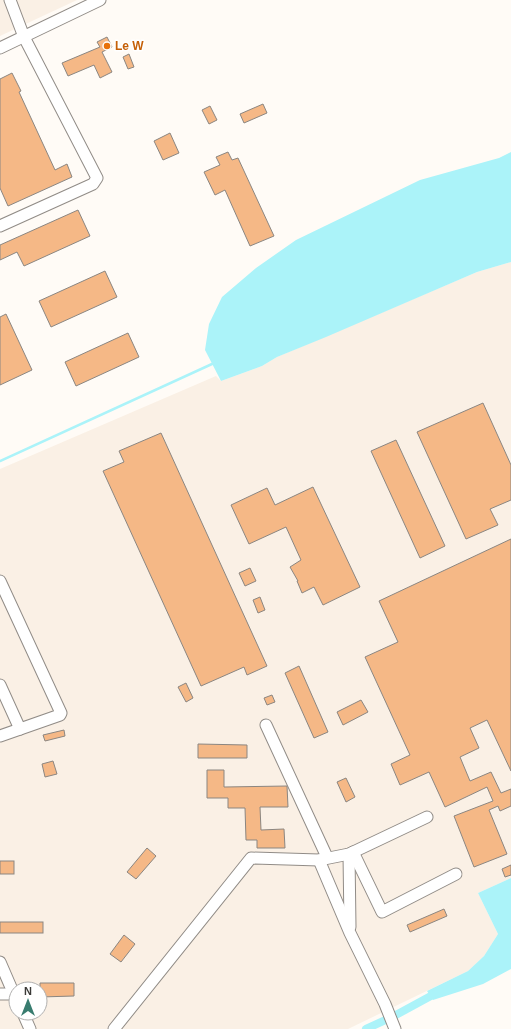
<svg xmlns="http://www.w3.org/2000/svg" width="511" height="1029" viewBox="0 0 511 1029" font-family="Helvetica,sans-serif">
	<rect width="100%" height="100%" fill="#fffbf6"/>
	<g fill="#faf0e5" fill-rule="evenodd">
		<path d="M0,0H77L0,36Z"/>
		<path d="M511,262V878L478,893L498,934L484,956L468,971L348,1029H0V469L216,376L221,381L262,366L277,357L477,272ZM16,989H40V1013H16Z"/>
	</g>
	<g fill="#abf3f9">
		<path d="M511,152V262L477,272L326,337L277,357L262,366L221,381L205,350L209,324L222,297L256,268L296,240L420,180L499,158Z"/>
		<path d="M511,878V969L483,984L433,1000L427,991L468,971L484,956L498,934L478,893Z"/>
	</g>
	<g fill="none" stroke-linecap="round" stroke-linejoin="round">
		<path stroke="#abf3f9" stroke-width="2.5" d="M0,461L212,364"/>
		<path stroke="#abf3f9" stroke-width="8" d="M366,1029L394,1016L440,991"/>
	</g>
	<g fill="#f5b886" stroke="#8b8681">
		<path d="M107,37L112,47L102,52L112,72L100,78L94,65L68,76L62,63L100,47L97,42Z"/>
		<path d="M129,54L134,67L128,69L123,57Z"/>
		<path d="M12,73L21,91L19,92L55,170L67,164L72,177L8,206L0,188V79Z"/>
		<path d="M263,104L267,113L244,123L240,114Z"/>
		<path d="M210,106L217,120L209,124L202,110Z"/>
		<path d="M170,133L179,153L163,160L154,141Z"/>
		<path d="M228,152L232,160L238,158L274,236L250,246L225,190L215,195L204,172L220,165L216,157Z"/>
		<path d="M78,210L90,236L24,266L17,252L0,260V245Z"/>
		<path d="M105,271L117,297L51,327L39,301Z"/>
		<path d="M6,314L32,370L0,385V317Z"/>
		<path d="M128,333L139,357L76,386L65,362Z"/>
		<path d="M483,403L511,465V500L490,509L498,525L466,539L417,432Z"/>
		<path d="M161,433L267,666L247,675L244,667L201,686L103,471L124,462L119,451Z"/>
		<path d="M396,440L445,546L420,558L371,451Z"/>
		<path d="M313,487L360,587L323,605L314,587L302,593L297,581H298L290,567L301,560L286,527L249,544L231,505L267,488L275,505Z"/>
		<path d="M511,539V771L487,720L470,728L479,748L460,757L470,781L491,772L501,793L511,789V806L500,811L498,806L489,810L507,854L474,867L454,816L493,801L487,787L445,807L429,772L400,785L391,764L410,755L365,657L398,642L379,601Z"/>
		<path d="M250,568L256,581L245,586L239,573Z"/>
		<path d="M260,597L265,610L258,613L253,600Z"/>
		<path d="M299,666L328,732L314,738L285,673Z"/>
		<path d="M186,683L193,698L186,702L178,687Z"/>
		<path d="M272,695L275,702L267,705L264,698Z"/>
		<path d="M361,700L368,712L343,725L337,712Z"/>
		<path d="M64,730L65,736L45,741L43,735Z"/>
		<path d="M198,744L247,745V758H198Z"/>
		<path d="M53,761L57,774L45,777L42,764Z"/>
		<path d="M207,770H224V787L287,786L288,807H260L261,830L284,829L285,848H257V840H246L245,808H228V798H207Z"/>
		<path d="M346,778L355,797L346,802L337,782Z"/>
		<path d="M147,848L156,856L136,879L127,872Z"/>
		<rect x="0" y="861" width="14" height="13"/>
		<path d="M511,865V875L505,877L502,869Z"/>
		<path d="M444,909L447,916L410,932L407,925Z"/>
		<rect x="0" y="922" width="43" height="11"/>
		<path d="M124,935L135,944L121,962L110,954Z"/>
		<path d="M40,983H74V996L40,997Z"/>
	</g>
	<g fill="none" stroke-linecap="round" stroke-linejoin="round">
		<g stroke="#918c87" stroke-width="13">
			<g id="minor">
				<path d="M0,48L100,0"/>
				<path d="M0,226L93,184L97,178L24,37L10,0"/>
				<path d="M0,581L61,713L60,715L0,736"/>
				<path d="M0,685L20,729"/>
				<path d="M266,725L327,857"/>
				<path d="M353,852L382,912L456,874"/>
				<path d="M349,854L350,927"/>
				<path d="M319,860L350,933L385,1004L395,1029"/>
				<path d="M0,962L16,999"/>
				<path d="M0,994H14"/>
				<path d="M23,1013L30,1029"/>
				<path d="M114,1029L251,858L319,860L349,854L427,817"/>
			</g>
		</g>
		<use href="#minor" stroke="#fff" stroke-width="11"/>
	</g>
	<circle fill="#e8710a" stroke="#fff" stroke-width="1.5" cx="107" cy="46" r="4"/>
	<g text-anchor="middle" stroke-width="3" stroke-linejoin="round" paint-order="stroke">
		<g font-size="12" font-weight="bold" fill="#c56008" stroke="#fff" text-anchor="start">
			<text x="115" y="50">Le W</text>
		</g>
	</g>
	<g transform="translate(28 1001)"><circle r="19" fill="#ffffff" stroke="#b1b0af"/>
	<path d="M0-3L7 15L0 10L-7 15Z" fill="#387c6f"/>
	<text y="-6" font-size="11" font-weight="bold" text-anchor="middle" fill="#3b3a37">N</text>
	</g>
</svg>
